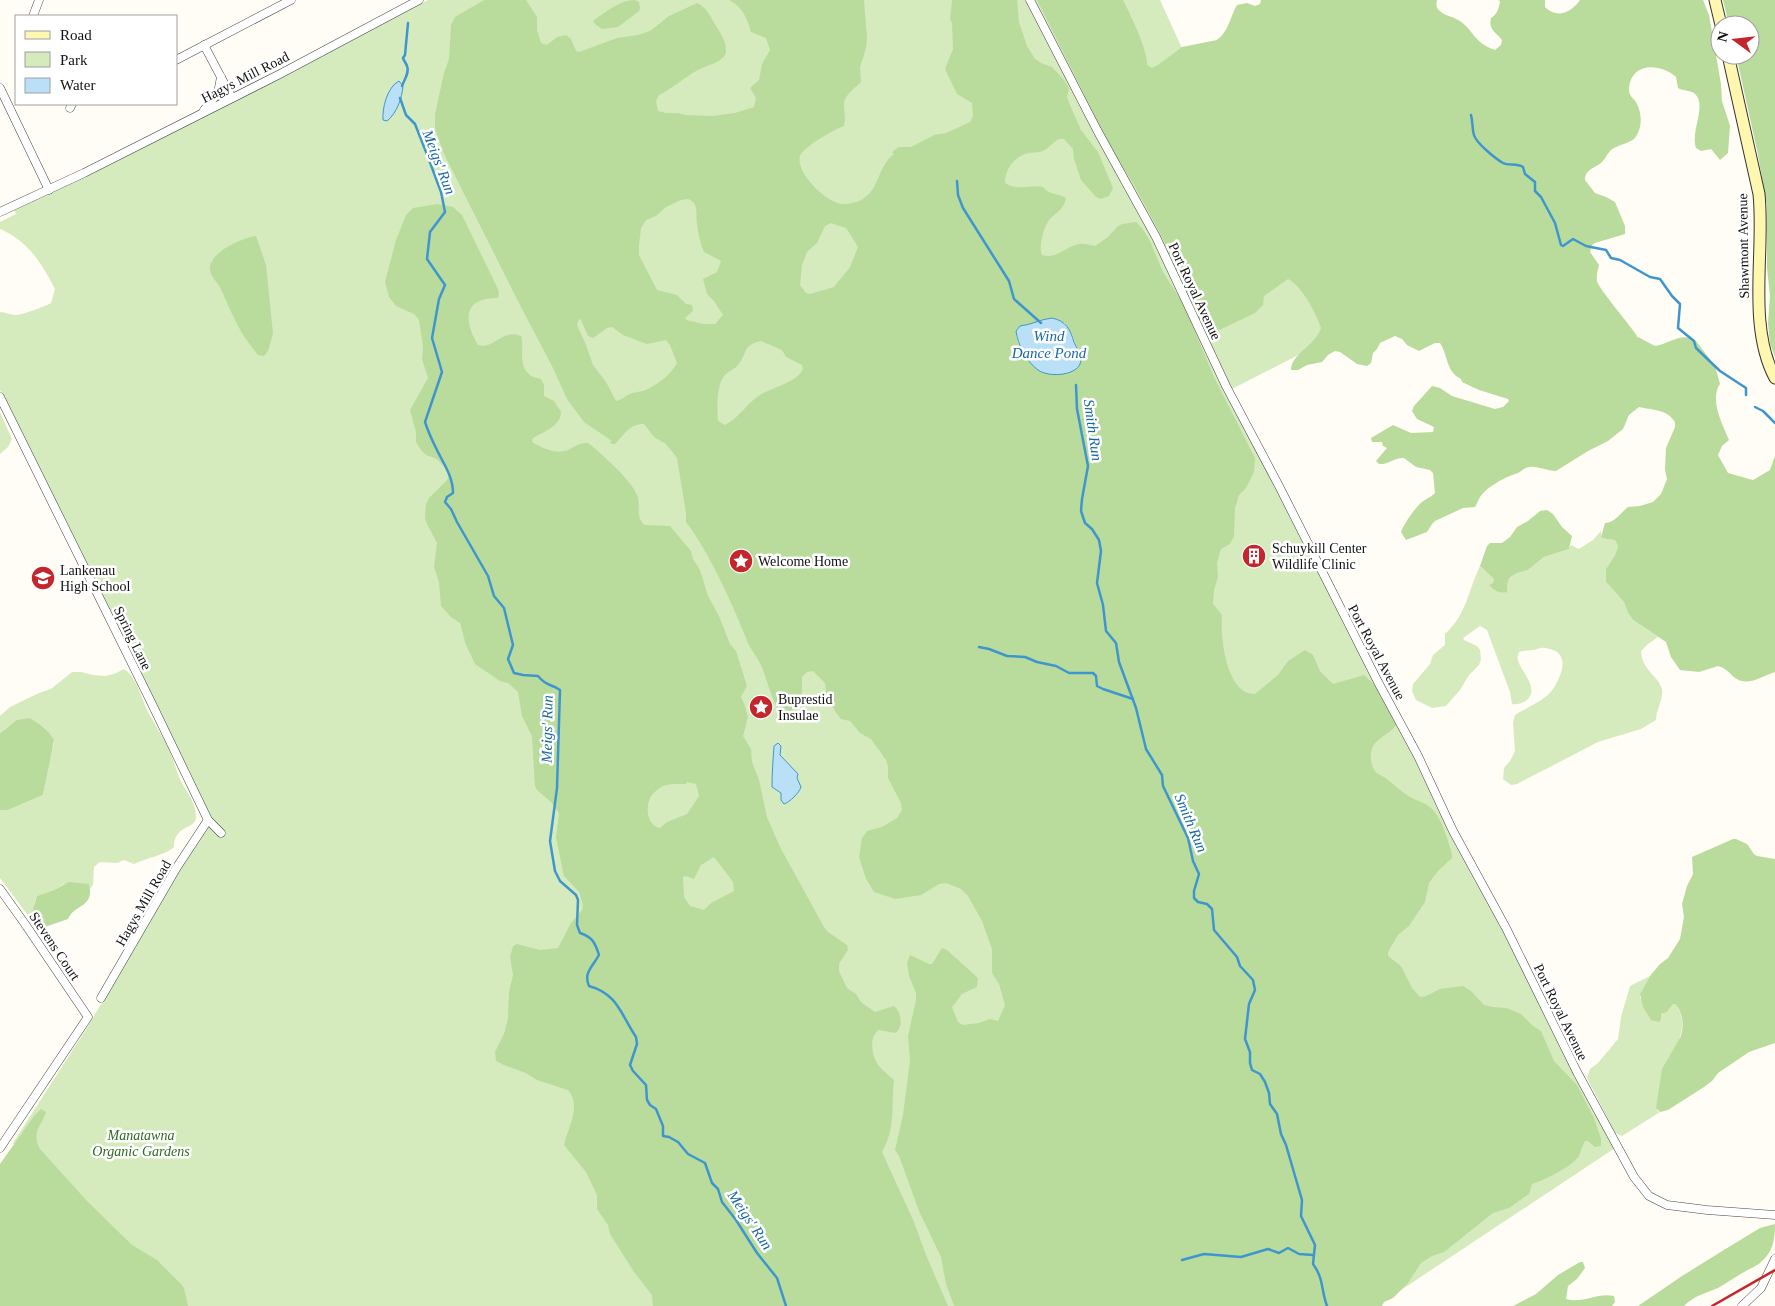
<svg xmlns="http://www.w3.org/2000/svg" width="1775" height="1306" viewBox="0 0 1775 1306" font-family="Georgia,serif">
	<rect width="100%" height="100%" fill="#fffdf5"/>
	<g fill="#d5ebbd">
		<path d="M428,0H1160L1186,57L1528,238L1226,392L1421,766L1445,821L1533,987L1615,1148L1377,1306H181L13,1143L90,1023L201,833L212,819L0,390V312C6,312 10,315 16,315C22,315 46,306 51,303L55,289C41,262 28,241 0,229V222L16,214L14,210L80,179Z"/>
		<path d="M0,412L12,439L8,447L0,454Z"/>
		<path d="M1601,531V536L1606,539L1615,540L1618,546L1615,555L1606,569V582L1624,602L1628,613L1633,620L1658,637L1648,644L1641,651C1642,671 1658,675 1662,689C1664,699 1656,709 1656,720L1641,729L1598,742L1517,784L1511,785L1503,779L1504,768L1510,761L1515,751L1513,723L1515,715C1527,707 1545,701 1553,689C1563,673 1571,651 1545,648C1541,647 1538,649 1534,650C1528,651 1524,650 1519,652C1518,655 1517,657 1518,660C1520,671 1540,687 1527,700C1523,703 1517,705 1512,704L1510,692L1487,630L1480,626L1463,638L1464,640L1477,646L1480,650L1481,659L1479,665L1469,675L1460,690L1446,706L1432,708L1416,700L1412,691L1413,684L1430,664L1433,655L1445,645V634C1467,614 1468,591 1480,566L1494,579L1493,583L1489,585L1508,587V580L1517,573L1528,570L1544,557L1569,549L1571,545L1579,549L1593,540Z"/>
		<path d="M124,669C137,677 141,698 148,712C155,725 164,738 170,752C175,763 177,775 183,785C188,794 196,804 196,816C197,830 174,824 174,847C166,855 146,858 134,864L124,860L117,863L100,862L94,867L93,885L90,889L89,884H64L54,890L37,896L30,918L0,878V810H8L43,795L51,751L54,744C42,715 22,713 0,733V716L10,707L39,693L51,689L72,672H81L93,675L105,676L114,674Z"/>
		<path d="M1650,976L1641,992L1640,998L1661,1014L1667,1012L1673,1004L1676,1005C1688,1022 1681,1043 1668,1058L1657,1111L1660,1112L1622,1136L1615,1133L1587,1078L1590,1069L1598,1063L1618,1039L1621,1017L1630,986Z"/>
	</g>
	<g fill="#b9dc9c" fill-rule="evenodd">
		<path d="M484,0H526L537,17V30L541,43L547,45L557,37L566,35L571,39L576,51L579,52L617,38L638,35L650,31L669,16L697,3C707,7 711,18 716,26C721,33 729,47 725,55C720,62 712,64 705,67C688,73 676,87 659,95L656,101L658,111L666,113H678L685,115L713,116L735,113L754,107L756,98L750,88L759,80L762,64L770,50L766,38L751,32C747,17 742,7 729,0H864L867,38L866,48L860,67L861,82C855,88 843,96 844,105C844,112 846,118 844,126C835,129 803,147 800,156C795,173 827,203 842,204C849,204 859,202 864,198C880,188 877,167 894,154L892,152L899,147H911L934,135L946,133L970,122L973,116L972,103L957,94L945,69L953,49L952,23L950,19L952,0H1017L1019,22L1027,46L1035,59L1043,64L1052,67L1064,80L1069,88L1067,97L1070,105L1081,130L1098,152L1113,188L1109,196L1101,199L1096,197L1081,180L1074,159L1073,149L1064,139H1059C1053,142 1049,148 1043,151C1038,153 1033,152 1028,153C1014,157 1005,169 1005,183C1017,191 1029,185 1043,187C1049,195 1058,193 1066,198C1064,210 1056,212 1049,220C1044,226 1038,248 1042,255C1055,260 1067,246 1079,244C1084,243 1090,245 1095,246L1108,237L1118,226L1122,224L1136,222L1142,228L1150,241L1163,272L1184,305L1214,377L1255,458L1254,472L1246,488L1239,495L1235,508L1234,536L1230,544L1221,549L1217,563L1218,577L1214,590L1213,604L1222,615C1220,636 1226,695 1255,694L1278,675L1288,661L1305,650L1313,655L1320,671L1333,684L1364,675C1380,687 1387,708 1396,725C1390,735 1376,737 1372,749C1370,756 1370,764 1375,771C1377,774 1381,775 1384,777C1394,784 1401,792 1412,798C1419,802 1425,802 1432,809C1443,820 1447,839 1452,854V858L1438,871L1429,883L1425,902L1409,926L1398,935L1388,952V956L1401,966L1412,988L1420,997L1426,996L1440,989L1463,986L1471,991L1484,1005L1493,1007L1507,1008L1521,1014L1533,1026L1541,1031L1554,1061L1577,1085L1594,1118L1601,1139V1146L1595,1147L1588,1141H1585C1582,1146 1581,1151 1579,1156C1573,1166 1543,1181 1532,1184L1529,1194L1509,1208L1493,1213L1444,1252L1432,1256L1421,1263L1408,1283L1393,1298L1384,1302L1382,1306H954L946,1284L941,1257L919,1211L899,1156L895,1150L903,1115L910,1061L908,1036L916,1000V993L909,976L907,963L910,955L929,964H932L942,948L947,950L978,978L977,987L962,994L952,1007L958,1022L963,1025L979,1023L990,1019L998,1021L1005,1005L999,984L992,973V949L982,921L968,896L961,889L946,883L939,884L921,895L895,899L874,892L866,879L859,857L862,838L867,831L882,827L897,818L902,810L901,803L888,778V766L886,760L871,739L860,733L850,721L841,719L837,714L827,698L825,683L813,671L807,672L802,677V693L795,721H786C772,705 769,684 761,665C757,656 749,648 746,638C732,603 709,552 686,522V513L677,458L666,444L654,437L644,424C629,424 625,434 615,444H612L610,442L612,441L584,422L567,399L552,366L522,309L444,154L435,129V114L444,73L449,59L451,25L455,17ZM688,199C700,204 695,214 697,224C698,232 700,243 704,252L721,261L717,272L703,279L707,294L714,301L723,315L715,324H703L687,320L685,318L693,311L692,305L686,304L677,295L657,290L639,255V245L641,228L646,220L656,216L666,207L681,200ZM831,223L846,228L858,247L850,267L834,287L810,294L806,293L800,285L802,265L807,252L817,243L825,226ZM579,319L581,320L588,336L593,338L607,328L612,327L623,335L647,344L666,340L670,345L677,363C670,376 656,386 643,391C639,392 634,392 630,394C625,396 622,400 616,401L606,382L593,365L586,345L577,325ZM1064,322L1072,334L1081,357L1038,370C1028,359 1013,344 1017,328C1030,321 1050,323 1064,322ZM761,341L782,350L786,357L802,365L803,369C796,383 773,387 760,395C747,403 739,418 725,425L718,421C717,409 716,385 725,375C729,371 735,369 738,365C748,353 742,345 761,341Z"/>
		<path d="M635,0L639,2L640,8L639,11L618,27L602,29L595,24L593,21C605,12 620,0 635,0Z"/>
		<path d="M1037,0H1123C1130,14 1148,50 1147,65L1152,68L1158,65L1182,47L1217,40C1229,31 1230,17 1237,5L1247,3L1255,6L1260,4L1261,0H1437C1436,5 1436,8 1440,11C1445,16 1452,16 1458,20C1473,28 1473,43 1495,50L1501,45L1502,40C1496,32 1488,30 1491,18C1497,14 1499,9 1500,1L1498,0H1545V7C1557,19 1571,13 1580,0H1703L1709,15L1721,84L1722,101L1730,126L1728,153L1720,160L1711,149L1701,151L1696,148C1690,131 1708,104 1694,93C1689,90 1683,91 1678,88L1676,77C1660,63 1631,62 1629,89C1629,96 1632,97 1636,102C1642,113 1643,127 1635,138C1630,143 1621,144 1614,148C1608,151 1607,157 1602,162C1598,166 1590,168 1587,173C1585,175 1585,178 1585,180L1595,193L1606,197L1615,202L1625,226V234L1595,243L1592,245L1590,252L1599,265C1598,270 1596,275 1597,281C1598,288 1631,326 1637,336H1636L1655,346C1670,344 1681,331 1696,341L1715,366L1720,384C1709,400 1723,425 1729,440L1722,446L1718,455L1728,473L1753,480L1770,470L1775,456V672C1762,676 1748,687 1735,678C1729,673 1726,668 1718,666L1699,672L1680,670L1671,657L1666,642L1633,620L1628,613L1624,602L1606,582V569L1615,555L1618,546L1615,540L1606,539L1601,537L1605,523C1615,523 1620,513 1628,507L1640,506L1653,502L1661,494L1667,479L1665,470L1666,448L1675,427V422C1667,409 1652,410 1639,407L1629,415L1623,429L1608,441L1588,451L1556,471C1547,471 1537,466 1529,467C1523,468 1520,473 1515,474C1505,477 1487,487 1480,497C1478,500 1477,504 1475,507L1463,508L1435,521L1432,524L1427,532L1406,540L1401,532C1404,524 1417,504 1425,500C1429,497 1431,497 1435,493L1433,473L1430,470L1416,467L1404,458C1395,457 1388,465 1379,464L1376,461L1387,448L1383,446L1382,442H1372L1371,438L1393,425L1411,433L1433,432L1434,427L1417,419L1412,411L1414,406L1432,386L1440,388L1452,396L1495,409L1503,407L1509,401L1508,399L1479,390L1462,382L1461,379C1446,372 1448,355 1440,343H1435L1419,351L1407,345L1402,339L1395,336L1380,343L1377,349L1373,353L1371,363L1367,366L1357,364L1340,352L1335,351L1328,355L1322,362L1307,365L1298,370H1291C1291,354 1315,346 1321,328C1316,313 1302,286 1288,279L1264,296L1263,305L1255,313L1213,333L1210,334L1202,326L1163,239L1134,185L1112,150Z"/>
		<path d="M1723,0H1775V357L1770,343L1768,323L1770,296L1767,268V205L1757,150L1736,55H1750V25H1729Z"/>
		<path d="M437,204L453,207L462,215L497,287L499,293L498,298C462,298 464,321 478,345C494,350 502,328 521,336C525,349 517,365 530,375C533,378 537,377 541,379L544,385V396L554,401L561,412C561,426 543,432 533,438L532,442C542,448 558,456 570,449C577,445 580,443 588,443C601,453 632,481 637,495C642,507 634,513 644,525L670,526L691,551L693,559L700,570L708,596L719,616L730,644L736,651L747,686L741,697L745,706L748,717L743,736L751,749L752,762L759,780L767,817L780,847L824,927L828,932L847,945L848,950L839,964V971L847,988L856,994L861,1002L875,1012L894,1006C901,1011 904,1028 895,1033L879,1030C868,1037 872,1057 879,1066C883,1071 889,1075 894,1080C891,1108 896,1127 882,1152L914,1222L926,1255L948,1306H653L652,1295L634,1272L610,1234L608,1225L597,1209V1195L586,1172L564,1145C568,1127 582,1106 568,1090L537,1080L526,1073L504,1065L496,1061L495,1052L504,1034L508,1019L509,992L513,975L510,957L513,946L517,944L540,950L558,948L571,923L582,910L583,905L579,892L564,876L563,872L556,837L559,813L551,802L537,790L535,786L532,736L522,716L518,692L508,683L500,681L475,664L466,645L460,623L451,617L441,606L439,582L434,567L437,543L427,524L425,518L426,504L429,498L448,479L450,473L437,459L426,455L421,450L416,442V432L410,410L428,378L422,359L423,346L419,320L414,314L396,306L389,297L385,282L396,240L406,215L413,208ZM687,782L696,784L699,796L687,814L667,822L660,828C648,826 645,809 650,798C652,794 658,789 661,787C668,783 678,784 686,784ZM714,857L733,882L734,891L711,903L704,910L690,906L684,897L683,877L686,876L694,879L701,865Z"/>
		<path d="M256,236L266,265L273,334L268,351L264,356L258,355C251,346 243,336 238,326C231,313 226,300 220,287C216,281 209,275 210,267C212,251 242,238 256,236Z"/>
		<path d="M1547,510L1553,514L1562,527L1572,536L1569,549L1544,557L1528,570L1517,573L1511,577L1508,580L1507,592C1499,594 1494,590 1489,585L1493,583L1494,579L1480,566L1487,546L1490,543H1502L1510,537L1517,527L1528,521L1540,511Z"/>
		<path d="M29,718C40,723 48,730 54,740L43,795L8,810H0V733L17,720Z"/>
		<path d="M1733,839H1736L1747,844L1754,854L1757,856L1775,859V1043L1749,1052L1718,1073L1712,1081L1704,1087L1668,1110L1660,1112L1656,1108L1662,1069L1681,1036C1684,1025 1683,1014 1676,1005L1673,1004L1667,1012L1661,1014V1019L1659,1022L1651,1020L1643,1007L1640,994L1650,976L1660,964L1668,958L1680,939L1684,917L1682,904L1687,886L1693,874L1692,857Z"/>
		<path d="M69,882L89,884C95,908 74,904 68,919L42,928H35C26,920 35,906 37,896L54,890Z"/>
		<path d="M41,1109L46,1112C41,1127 31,1132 40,1149L87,1201L132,1245L157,1260L182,1285L184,1288L188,1306H0V1164L34,1116Z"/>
		<path d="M1775,1224C1775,1239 1773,1252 1761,1262C1756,1267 1750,1268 1744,1272C1735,1277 1727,1283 1718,1288C1704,1294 1695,1295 1684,1306H1638L1682,1276L1719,1253L1760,1228Z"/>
		<path d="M1580,1262H1583L1585,1268L1577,1279L1568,1286L1566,1299C1583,1304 1598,1292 1614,1296L1615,1302L1612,1306H1513L1536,1294L1558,1275Z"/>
	</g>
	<g fill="#b9e0f7" stroke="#3f96cf">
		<path d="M399,81L403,86C402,98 397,113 387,121L383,120C382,109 387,87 399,81Z"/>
		<path d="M1052,318C1066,321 1070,329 1074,342C1076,347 1081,354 1081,360C1080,376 1049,378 1038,370C1026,361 1018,345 1016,331L1020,326C1031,325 1041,319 1052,318Z"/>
		<path d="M778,743L781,746L780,755L798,774L797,778L801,787C799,793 790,802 784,804L781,800V793L772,787C772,773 773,760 774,746Z"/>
	</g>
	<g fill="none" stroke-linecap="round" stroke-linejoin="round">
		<g stroke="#3f96cf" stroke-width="2.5">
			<path d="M402,86C404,80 410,72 407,66C406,63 404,61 403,58L405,55L408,23"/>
			<path d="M400,98L406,115L415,124L428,157L441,192L445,212L430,232L427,259L445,285L439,299L432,338L442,372L425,422C428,431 432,440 436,448C443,463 453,476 453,493L447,497L445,502L451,509L457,522L488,576L494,596L504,608L513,645L508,659L514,673L523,675L538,676C547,687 550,683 560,690L557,788L550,841L555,871L560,881L576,895L578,900L577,925L580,933C592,937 595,942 599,955C593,966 583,973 589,986C618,994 621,1015 636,1037L637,1044L630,1065L633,1071L646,1085L647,1100L650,1105L656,1109L663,1126V1136L669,1137L678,1142L688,1154L705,1163L712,1183L718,1189L722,1202L736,1220L757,1253L777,1278L786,1306"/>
			<path d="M1471,115C1473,122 1472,129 1474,135C1476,143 1496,159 1503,163C1509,166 1516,163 1523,167L1525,174L1535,182V191L1541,197L1555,223L1561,245L1563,246L1573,239L1586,246L1606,250L1611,258L1620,260L1650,277L1660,279L1672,296L1680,304L1678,328L1694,341L1696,348L1720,371L1746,388V395"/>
			<path d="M957,181L958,195L963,208L1009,281L1014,299L1041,323"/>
			<path d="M1076,385L1077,409L1088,466L1082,499L1081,511L1085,523L1092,529L1099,540L1101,551L1097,583L1103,605L1106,631L1116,643L1119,662L1136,708L1146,749L1162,775L1163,786L1188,838L1193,861L1199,874L1194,891V898L1198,902L1207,904L1212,909L1214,930L1237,957L1240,966L1253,980L1255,990L1249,1004L1245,1039L1250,1052V1063L1252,1070L1260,1074L1265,1082L1269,1093L1270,1104L1277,1114L1281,1134L1286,1145L1302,1200L1301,1216L1315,1245L1313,1264C1324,1279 1321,1290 1327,1306"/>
			<path d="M1755,407L1763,411L1775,423"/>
			<path d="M979,647L989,649L1007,656L1025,657L1037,662L1056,666L1069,673H1093L1096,676L1097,686L1103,689L1133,699"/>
			<path d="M1182,1260L1204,1254L1241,1257L1268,1249L1279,1253L1288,1248L1299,1254L1313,1255"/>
		</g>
		<g stroke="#444" stroke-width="9">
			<g id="street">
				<path d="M1030,0L1097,130L1156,237L1226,386L1279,486L1378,682L1418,756L1453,831L1506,928L1577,1072L1634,1177L1649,1196L1667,1205L1707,1210L1775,1215"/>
				<path d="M33,16L39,0"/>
				<path d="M204,45L232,98"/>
				<path d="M176,60L291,0"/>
				<path d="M0,88L49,190"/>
				<path d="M70,108L72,104"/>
				<path d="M204,110L218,93L221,77"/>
				<path d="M0,212L84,173L280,74L419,0"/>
				<path d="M0,397L151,702L208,820L221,833"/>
				<path d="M0,889L25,924L88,1017L0,1148"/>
				<path d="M101,998L177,867L208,820"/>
				<path d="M1742,1306L1761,1288L1775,1259"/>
			</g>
		</g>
		<g stroke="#333" stroke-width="13">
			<g id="secondary">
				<path d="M1715,0L1721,25"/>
				<path d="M1728,55L1759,194C1765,252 1747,325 1775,378"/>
			</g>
		</g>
		<use href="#street" stroke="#fff" stroke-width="8"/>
		<use href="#secondary" stroke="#fff6b0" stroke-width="11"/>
		<path stroke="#c4262e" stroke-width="2.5" d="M1712,1306L1775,1270"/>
	</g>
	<defs>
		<g id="building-disc" transform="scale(1.25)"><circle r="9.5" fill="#c4262e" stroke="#fff"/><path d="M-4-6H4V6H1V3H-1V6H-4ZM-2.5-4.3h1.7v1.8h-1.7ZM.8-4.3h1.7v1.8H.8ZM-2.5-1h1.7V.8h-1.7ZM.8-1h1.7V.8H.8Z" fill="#fff"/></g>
		<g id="sight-disc" transform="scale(1.25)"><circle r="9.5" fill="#c4262e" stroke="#fff"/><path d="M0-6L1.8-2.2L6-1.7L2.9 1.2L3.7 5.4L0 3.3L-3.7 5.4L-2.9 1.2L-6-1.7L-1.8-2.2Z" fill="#fff"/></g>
		<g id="school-disc" transform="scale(1.25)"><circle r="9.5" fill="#c4262e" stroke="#fff"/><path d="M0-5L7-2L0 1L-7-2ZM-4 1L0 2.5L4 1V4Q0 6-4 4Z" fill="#fff"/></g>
	</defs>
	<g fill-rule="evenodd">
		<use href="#building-disc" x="1254" y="556"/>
		<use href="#sight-disc" x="741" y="561"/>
		<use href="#school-disc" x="43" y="578"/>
		<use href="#sight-disc" x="761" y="707"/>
	</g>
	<g text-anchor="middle" stroke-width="5" stroke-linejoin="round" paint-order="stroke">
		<g font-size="14" fill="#111" stroke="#fff">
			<text transform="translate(245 77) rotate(-27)" y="5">Hagys Mill Road</text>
			<text transform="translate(1743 246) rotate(-91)" y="5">Shawmont Avenue</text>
			<text transform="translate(1195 291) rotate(65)" y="5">Port Royal Avenue</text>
			<text transform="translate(133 638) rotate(64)" y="5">Spring Lane</text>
			<text transform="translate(1377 652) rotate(62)" y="5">Port Royal Avenue</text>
			<text transform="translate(143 903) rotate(-60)" y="5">Hagys Mill Road</text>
			<text transform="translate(55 946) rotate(56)" y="5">Stevens Court</text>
			<text transform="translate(1561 1012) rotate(64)" y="5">Port Royal Avenue</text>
		</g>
		<g font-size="14" fill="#111" stroke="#fff" text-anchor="start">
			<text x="1272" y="553">Schuykill Center<tspan x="1272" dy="16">Wildlife Clinic</tspan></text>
			<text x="758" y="566">Welcome Home</text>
			<text x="60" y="575">Lankenau<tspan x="60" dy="16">High School</tspan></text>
			<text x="778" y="704">Buprestid<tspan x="778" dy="16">Insulae</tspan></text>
		</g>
		<g font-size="14" font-style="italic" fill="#2f6b1f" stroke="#fff">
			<text x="141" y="1140">Manatawna<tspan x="141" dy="16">Organic Gardens</tspan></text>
		</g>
		<g font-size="15" font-style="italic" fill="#1768a6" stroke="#fff">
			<text transform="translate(439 162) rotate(69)" y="5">Meigs' Run</text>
			<text x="1049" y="341">Wind<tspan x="1049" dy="17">Dance Pond</tspan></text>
			<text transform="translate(1093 430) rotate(82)" y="5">Smith Run</text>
			<text transform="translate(547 729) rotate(-89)" y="5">Meigs' Run</text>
			<text transform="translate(1191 823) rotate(67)" y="5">Smith Run</text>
			<text transform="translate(750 1220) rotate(56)" y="5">Meigs' Run</text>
		</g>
	</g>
	<rect x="15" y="15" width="162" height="90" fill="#ffffff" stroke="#a0a0a0"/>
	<rect x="25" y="31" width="25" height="8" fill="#fff6b0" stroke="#a0a0a0"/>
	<text x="60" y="40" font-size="15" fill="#111111">Road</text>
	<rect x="25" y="52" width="25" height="15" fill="#d5ebbd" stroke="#a0a0a0"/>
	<text x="60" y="65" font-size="15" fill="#111111">Park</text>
	<rect x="25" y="78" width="25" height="15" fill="#b9e0f7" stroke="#a0a0a0"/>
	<text x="60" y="90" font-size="15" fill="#111111">Water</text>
	<g transform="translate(1735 40) rotate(285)"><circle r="24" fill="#ffffff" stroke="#a0a0a0"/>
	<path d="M0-4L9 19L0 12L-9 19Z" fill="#c4262e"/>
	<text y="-8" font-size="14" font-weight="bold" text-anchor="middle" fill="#111111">N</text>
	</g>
</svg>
